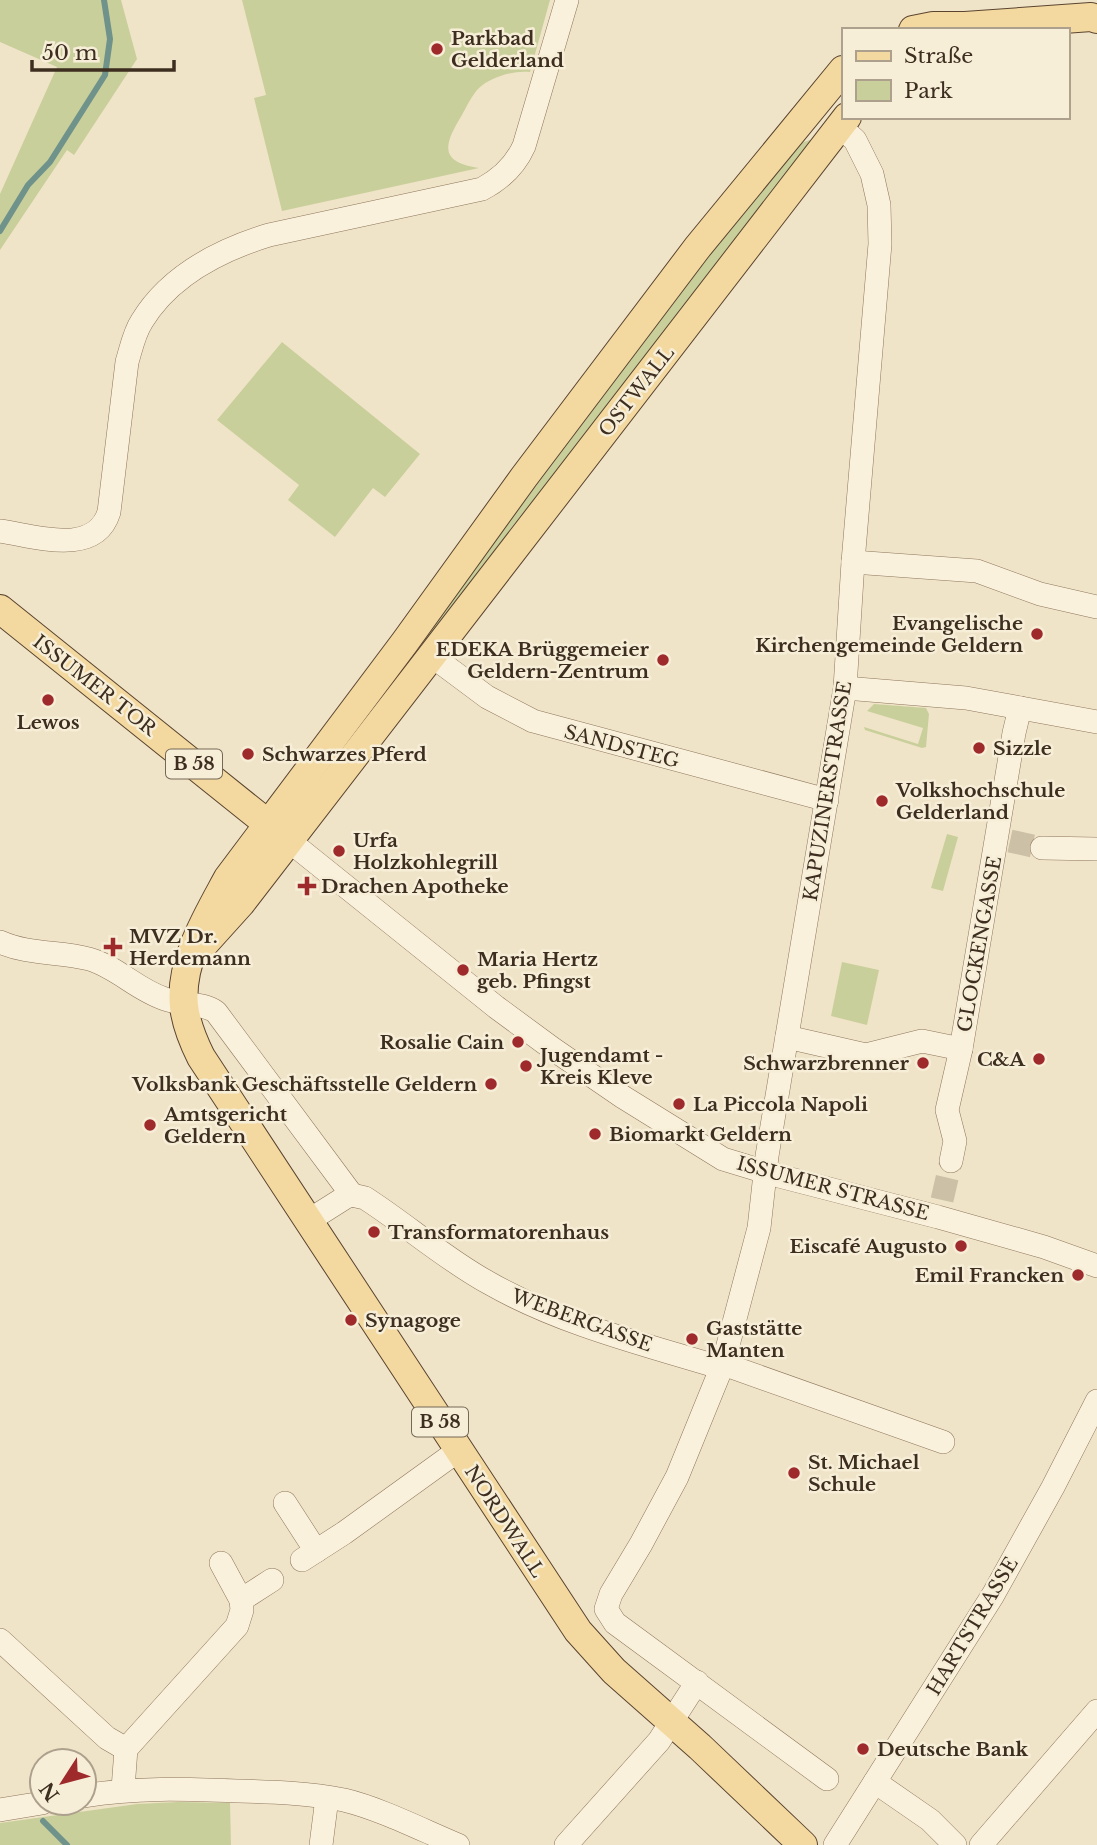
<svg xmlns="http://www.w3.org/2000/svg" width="1097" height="1845" viewBox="0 0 1097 1845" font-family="'Libre Baskerville',serif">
	<rect width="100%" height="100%" fill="#f0e4c8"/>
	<g fill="#c9cf9b">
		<path d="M0,0H121L137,59L74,155L67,150L0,250V194L57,67L0,42Z"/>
		<path d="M242,0H550L530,72C514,70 491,77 479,88C472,95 467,106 462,115C445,143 437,162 479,168L282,211L254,98L266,95Z"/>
		<path d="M810,140L813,142L431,648L415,639L676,292L801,143Z"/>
		<path d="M282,342L420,454L385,497L373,488L335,537L288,500L299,485L217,420Z"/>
		<path d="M874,704L926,708L929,714L926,747L922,748L865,730L864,727L918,744L923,728L867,711Z"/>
		<path d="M947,834L958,837L943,891L931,888Z"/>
		<path d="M842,962L879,970L867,1025L831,1016Z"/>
		<path d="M178,1802L230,1803L231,1845H0V1823L137,1804Z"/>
	</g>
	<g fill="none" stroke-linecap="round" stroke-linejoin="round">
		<g stroke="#6f938a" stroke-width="6">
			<path d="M0,231L28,185L50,162L105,75L110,39L104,0"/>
			<path d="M43,1821L67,1845"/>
		</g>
		<g stroke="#ccc0a6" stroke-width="23" stroke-dasharray="23 11" stroke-linecap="butt">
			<path d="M1010,841L1042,848"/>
			<path d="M942,1200L951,1161"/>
		</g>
		<g stroke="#8d765c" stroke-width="24">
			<g id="minor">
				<path d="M0,531C35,536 95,557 109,512L127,362C131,349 134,333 142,321C170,275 220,250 269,235L482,189C501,179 515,166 524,146L567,0"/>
				<path d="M853,562L977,571L1040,594L1097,607"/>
				<path d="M432,656L487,697L533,721L827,800"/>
				<path d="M845,688L966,698L1097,722"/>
				<path d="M288,840L496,1007L553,1049L623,1097L723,1159L779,1176L938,1217L1044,1247L1097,1266"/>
				<path d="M1042,848L1097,849"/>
				<path d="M0,942C29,955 59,951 89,959C117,967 137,990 165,999C181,1005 202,1002 216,1012L352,1195"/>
				<path d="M787,1037L866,1055L922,1041L961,1049"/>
				<path d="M951,1161L955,1141L947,1110L961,1049L1014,733L1020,708"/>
				<path d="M308,1221L346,1197L352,1195L365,1198C407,1225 445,1259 489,1283C561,1324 643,1344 722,1368"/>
				<path d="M723,1364L943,1442"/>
				<path d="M285,1503L316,1551"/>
				<path d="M302,1560L344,1533L459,1450"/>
				<path d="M221,1563L241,1600"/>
				<path d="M0,1640L107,1738L126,1749"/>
				<path d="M827,1779L615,1623L606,1609L611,1594L641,1544L677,1477L723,1364L759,1228L767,1156L845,688L853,562L880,244L879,205L872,174L855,140L840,127"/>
				<path d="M875,1782L930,1820L955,1845"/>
				<path d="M123,1789L126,1749L237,1626L242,1610L241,1600L272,1580"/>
				<path d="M84,1796C136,1787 186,1789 238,1791C273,1792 309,1793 344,1800C381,1809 422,1830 458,1845"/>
				<path d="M0,1810L42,1803"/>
				<path d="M321,1845L327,1798"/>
				<path d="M566,1845L659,1741L697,1682"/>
				<path d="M835,1845L993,1595L1053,1487L1097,1401"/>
				<path d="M981,1845L1097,1711"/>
			</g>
		</g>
		<g stroke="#5b4430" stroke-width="30">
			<g id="major">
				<path d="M913,30L933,26H965L1091,17L1097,19"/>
				<path d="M0,609L283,836"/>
				<path d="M204,944L241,903L847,117"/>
				<path d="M803,1845L700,1747L614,1671L578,1631L201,1057C193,1041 186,1024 184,1006C179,962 208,915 228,878L405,642L524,477L697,248L843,70"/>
			</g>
		</g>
		<use href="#minor" stroke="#faf1dc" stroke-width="23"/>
		<use href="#major" stroke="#f3d9a0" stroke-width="28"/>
	</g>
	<g fill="#9e2a2b" stroke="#f7eed8" stroke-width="2.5">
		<circle cx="437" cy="49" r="7"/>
		<circle cx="1037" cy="634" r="7"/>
		<circle cx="663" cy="660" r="7"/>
		<circle cx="48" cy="700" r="7"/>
		<circle cx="979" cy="748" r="7"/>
		<circle cx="248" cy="754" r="7"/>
		<circle cx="882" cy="801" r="7"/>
		<circle cx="339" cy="851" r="7"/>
		<path d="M303.5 875.5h7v7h7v7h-7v7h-7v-7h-7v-7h7z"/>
		<path d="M109.5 936.5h7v7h7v7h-7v7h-7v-7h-7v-7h7z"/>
		<circle cx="463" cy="970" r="7"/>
		<circle cx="518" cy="1042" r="7"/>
		<circle cx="1039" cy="1059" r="7"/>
		<circle cx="923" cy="1063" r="7"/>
		<circle cx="526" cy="1066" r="7"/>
		<circle cx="491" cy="1084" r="7"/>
		<circle cx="679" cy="1104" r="7"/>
		<circle cx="150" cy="1125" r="7"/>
		<circle cx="595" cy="1134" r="7"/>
		<circle cx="374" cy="1232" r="7"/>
		<circle cx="961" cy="1246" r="7"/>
		<circle cx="1078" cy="1275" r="7"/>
		<circle cx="351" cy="1320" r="7"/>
		<circle cx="692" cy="1339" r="7"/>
		<circle cx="794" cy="1473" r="7"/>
		<circle cx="863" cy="1749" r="7"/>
	</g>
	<g text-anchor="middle" stroke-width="5" stroke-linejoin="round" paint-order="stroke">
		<g fill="#f7eed8" stroke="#756857" stroke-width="2">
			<rect x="166" y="749.5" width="56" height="29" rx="5"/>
			<rect x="412" y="1407.5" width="56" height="29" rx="5"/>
		</g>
		<g font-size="18" font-weight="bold" fill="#3d2e20">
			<text x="194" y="770">B 58</text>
			<text x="440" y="1428">B 58</text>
		</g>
		<g font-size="19" font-weight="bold" fill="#3d2e20" stroke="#f7eed8" text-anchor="start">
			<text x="451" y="45">Parkbad<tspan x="451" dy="22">Gelderland</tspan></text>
			<text x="1023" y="630" text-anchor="end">Evangelische<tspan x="1023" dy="22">Kirchengemeinde Geldern</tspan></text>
			<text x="649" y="656" text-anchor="end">EDEKA Brüggemeier<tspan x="649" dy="22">Geldern-Zentrum</tspan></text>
			<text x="48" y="729" text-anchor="middle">Lewos</text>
			<text x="993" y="755">Sizzle</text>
			<text x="262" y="761">Schwarzes Pferd</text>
			<text x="896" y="797">Volkshochschule<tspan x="896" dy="22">Gelderland</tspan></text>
			<text x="353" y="847">Urfa<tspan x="353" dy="22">Holzkohlegrill</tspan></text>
			<text x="321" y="893">Drachen Apotheke</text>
			<text x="129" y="943">MVZ Dr.<tspan x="129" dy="22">Herdemann</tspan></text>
			<text x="477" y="966">Maria Hertz<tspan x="477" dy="22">geb. Pfingst</tspan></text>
			<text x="504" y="1049" text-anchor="end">Rosalie Cain</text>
			<text x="540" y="1062">Jugendamt -<tspan x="540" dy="22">Kreis Kleve</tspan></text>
			<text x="1025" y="1066" text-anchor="end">C&amp;A</text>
			<text x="909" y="1070" text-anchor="end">Schwarzbrenner</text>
			<text x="477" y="1091" text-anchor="end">Volksbank Geschäftsstelle Geldern</text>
			<text x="693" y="1111">La Piccola Napoli</text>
			<text x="164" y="1121">Amtsgericht<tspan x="164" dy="22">Geldern</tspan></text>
			<text x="609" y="1141">Biomarkt Geldern</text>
			<text x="388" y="1239">Transformatorenhaus</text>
			<text x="947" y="1253" text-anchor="end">Eiscafé Augusto</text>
			<text x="1064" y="1282" text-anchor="end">Emil Francken</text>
			<text x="365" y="1327">Synagoge</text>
			<text x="706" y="1335">Gaststätte<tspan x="706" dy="22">Manten</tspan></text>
			<text x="808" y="1469">St. Michael<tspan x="808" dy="22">Schule</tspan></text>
			<text x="877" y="1756">Deutsche Bank</text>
		</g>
		<g font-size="19" fill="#3d2e20" stroke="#f7eed8">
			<text transform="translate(636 391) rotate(-52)" y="7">OSTWALL</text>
			<text transform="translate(95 685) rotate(38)" y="7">ISSUMER TOR</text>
			<text transform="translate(622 746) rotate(15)" y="7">SANDSTEG</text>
			<text transform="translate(827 791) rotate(-81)" y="7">KAPUZINERSTRASSE</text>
			<text transform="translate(979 944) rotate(-80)" y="7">GLOCKENGASSE</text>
			<text transform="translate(833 1188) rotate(15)" y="7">ISSUMER STRASSE</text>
			<text transform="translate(582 1320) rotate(20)" y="7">WEBERGASSE</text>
			<text transform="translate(505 1521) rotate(57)" y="7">NORDWALL</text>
			<text transform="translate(972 1626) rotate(-59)" y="7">HARTSTRASSE</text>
		</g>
	</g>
	<rect x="842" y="28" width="228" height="91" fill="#f7eed8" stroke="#ada18e" stroke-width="2"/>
	<rect x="856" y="51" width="35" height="10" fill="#f3d9a0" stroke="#ada18e" stroke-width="2"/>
	<text x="904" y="63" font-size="21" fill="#3d2e20">Straße</text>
	<rect x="856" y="80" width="35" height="21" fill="#c9cf9b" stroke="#ada18e" stroke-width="2"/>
	<text x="904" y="98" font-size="21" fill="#3d2e20">Park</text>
	<g transform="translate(63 1782) rotate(234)"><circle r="33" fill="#f7eed8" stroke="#ada18e" stroke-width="2"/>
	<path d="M0-5L12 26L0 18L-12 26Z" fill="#9e2a2b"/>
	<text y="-10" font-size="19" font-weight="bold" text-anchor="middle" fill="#3d2e20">N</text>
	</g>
	<path d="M32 60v10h142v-10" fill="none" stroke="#3d2e20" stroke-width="3.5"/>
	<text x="42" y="60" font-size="21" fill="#3d2e20" stroke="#f7eed8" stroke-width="5" paint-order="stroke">50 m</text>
</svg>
